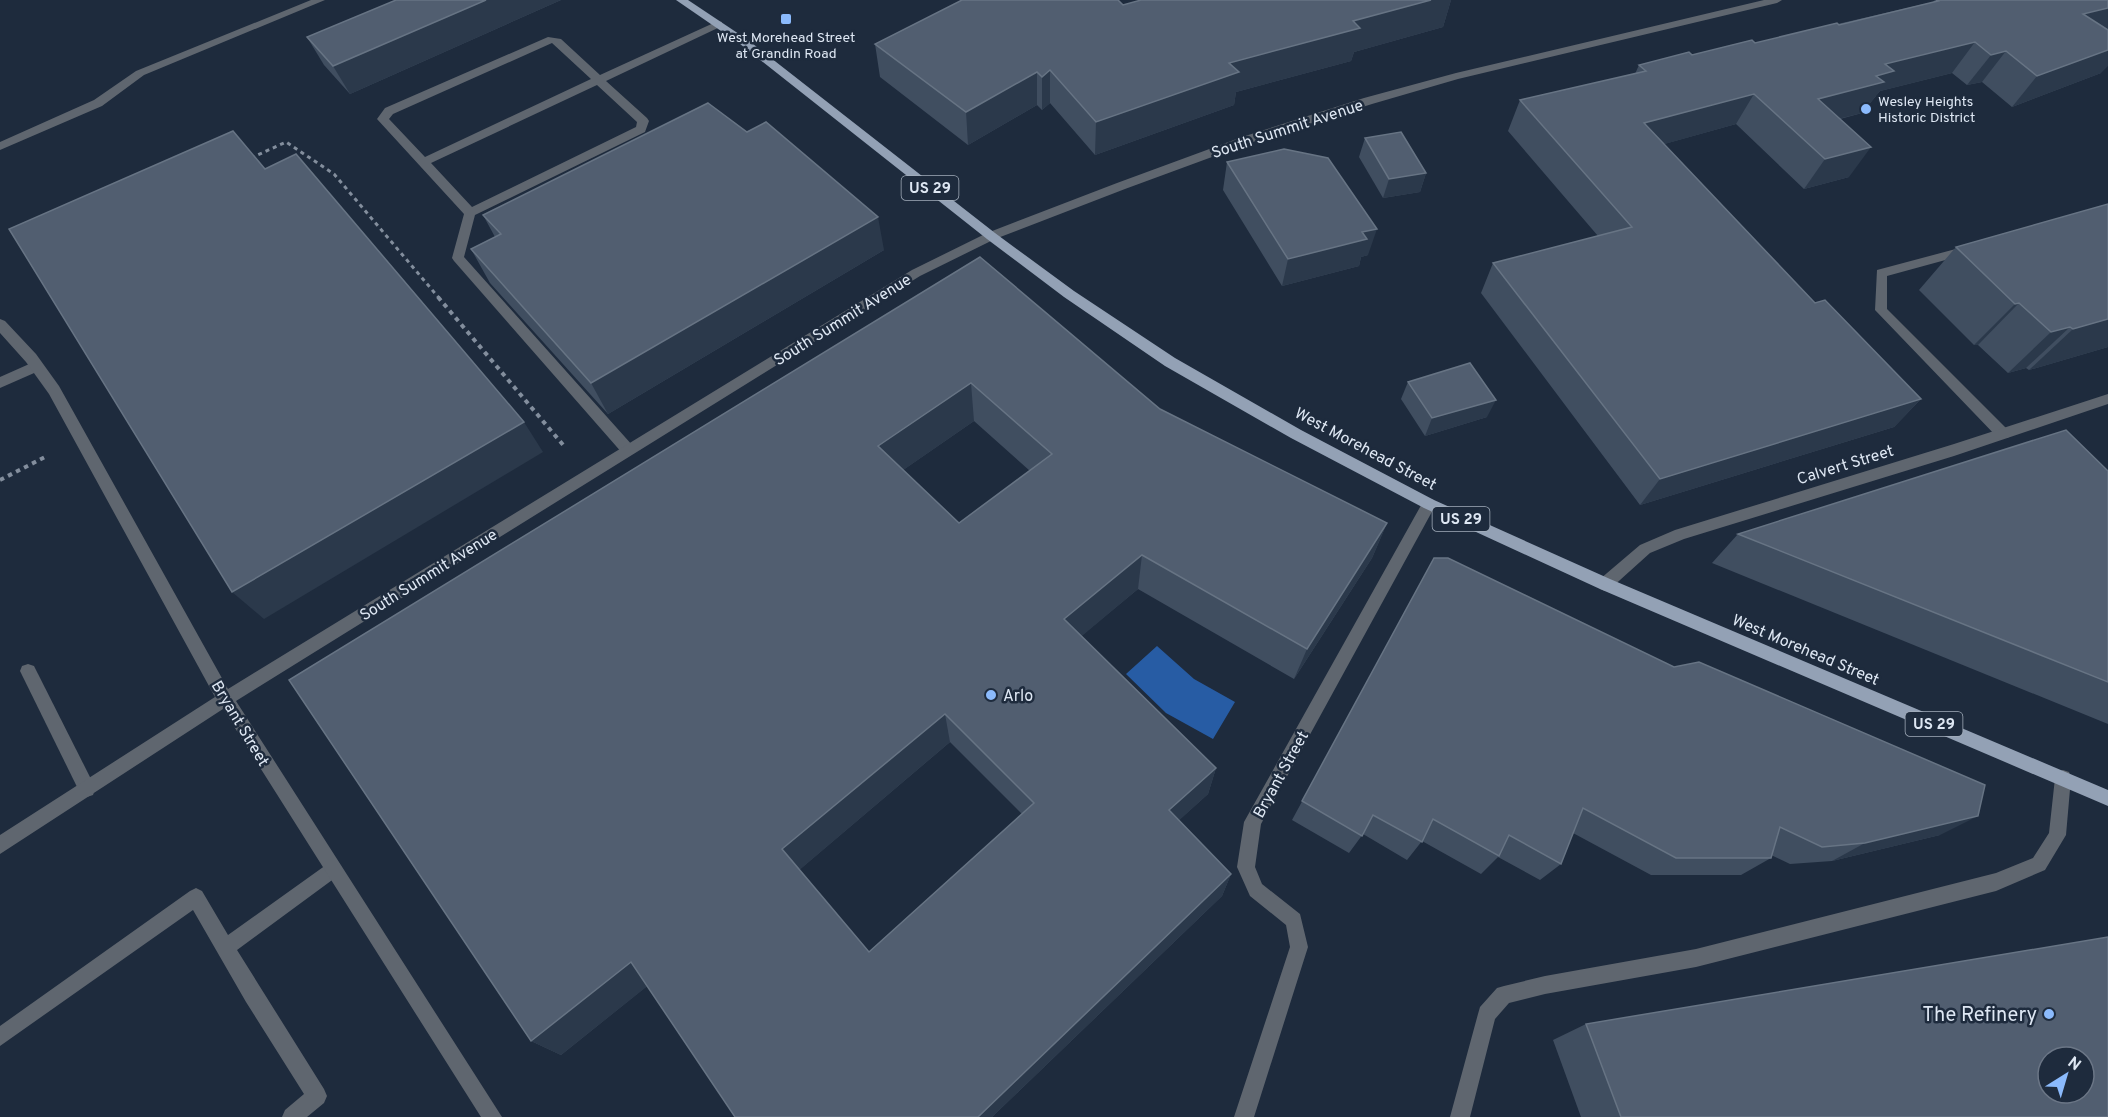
<svg xmlns="http://www.w3.org/2000/svg" width="2108" height="1117" viewBox="0 0 2108 1117" font-family="Overpass,sans-serif">
	<rect width="100%" height="100%" fill="#1e2b3d"/>
	<path fill="#275ca4" d="M1157,646L1194,679L1235,702L1213,739L1166,713L1126,674Z"/>
	<g fill="none" stroke-linecap="round" stroke-linejoin="round">
		<path stroke="#838e9d" stroke-width="3" stroke-dasharray="4 4" stroke-linecap="butt" d="M251,158L286,142L334,174L439,298"/>
		<g stroke="#838e9d" stroke-width="4" stroke-dasharray="4.5 4.5" stroke-linecap="butt">
			<path d="M438,297L564,446"/>
			<path d="M0,480L45,457"/>
		</g>
		<g fill="#5f666f" fill-rule="evenodd">
			<path d="M311,0H325L144,75L102,106L0,150V142L94,100L136,71Z"/>
			<path d="M718,21L722,22V26L606,81L647,118L649,121L645,132L475,215L464,257L633,446L635,450L633,454H623L454,261L452,258L464,214L377,119L385,108L548,37L561,39L600,75ZM552,43L591,79L425,157L389,119L393,114ZM597,85L637,122L636,127L472,207L431,163Z"/>
			<path d="M1967,246L1971,247L1973,250L1971,253L1887,276V309L2008,430L2010,434L2008,438H1998L1875,310L1877,270Z"/>
			<path d="M36,361L41,362L43,366L41,370L0,388V377Z"/>
			<path d="M28,664L34,666L93,783L95,789L93,795L87,797L81,795L20,671L22,666Z"/>
			<path d="M2063,770L2069,772L2071,778L2066,835L2045,870L1996,891L1696,967L1545,994L1509,1003L1495,1019L1470,1117H1450L1478,1014L1480,1007L1497,988L1504,986L1545,976L1696,949L1996,873L2033,858L2049,833L2055,778L2057,772Z"/>
			<path d="M333,860L339,863L342,869L339,875L237,950L324,1089L327,1096L324,1103L307,1117H282L285,1110L304,1094L246,1002L193,910L0,1046V1026L190,891L196,888L202,891L228,935Z"/>
		</g>
		<g fill="#5f666f" fill-rule="evenodd">
			<path d="M1764,0H1782L1777,3L1458,79L1372,104L1250,143L1125,189L995,239L920,276L236,701L502,1117H481L223,709L0,854V835L215,697L49,394L26,362L0,333V319L5,321L36,354L59,386L228,689L912,270L987,233L1117,183L1242,137L1364,98L1456,73Z"/>
			<path d="M2108,394V404L1954,456L1684,539L1650,553L1610,589L1605,591L1600,589L1597,584L1600,579L1640,545L1675,530L1954,444Z"/>
			<path d="M1429,498L1434,500L1436,504L1434,508L1261,824L1255,867L1262,884L1300,914L1308,947L1254,1117H1234L1290,947L1286,925L1250,896L1237,867L1244,822L1424,500Z"/>
		</g>
		<path fill="#93a1b5" fill-rule="evenodd" d="M676,0H688L748,40L995,233L1074,291L1175,358L1301,430L1434,500L1610,579L2108,790V806L1600,589L1424,508L1291,438L1165,366L1064,297L987,239L740,44Z"/>
	</g>
	<g fill="#404e60" fill-rule="evenodd">
		<path d="M396,0H561L350,94L324,65L307,37Z"/>
		<path d="M1141,0H1451L1443,27L1354,52L1351,61L1236,92L1234,105L1095,155L1050,103L1042,110L1037,105L968,145L880,77L875,44L1123,5Z"/>
		<path d="M1935,0H2108L2101,73L2012,107L1982,82L1967,85L1952,73L1880,91L1862,113L1840,119L1849,177L1804,189L1736,124L1664,144L1815,303L1921,399L1894,427L1640,505L1481,293L1493,263L1598,236L1508,131L1520,100L1635,74L1639,65L1755,43L1933,2Z"/>
		<path d="M1365,138L1426,173L1420,192L1383,198L1359,157Z"/>
		<path d="M1227,162L1368,255L1361,257L1359,266L1282,286L1223,190Z"/>
		<path d="M2108,204V347L2029,370L2026,368L2008,373L1978,345H1974L1919,290L1956,247Z"/>
		<path d="M483,215L884,250L608,414L490,283L471,249L495,237Z"/>
		<path d="M980,257L1160,409L1387,523L1372,558L1294,679L1138,589L1081,636L1216,768L1208,794L1179,820L1231,874L1222,896L992,1117H735L647,986L561,1055L531,1041L289,680ZM974,421L1030,471L959,523L903,470ZM950,742L1022,814L869,952L799,870Z"/>
		<path d="M1408,382L1487,417L1425,436L1401,399Z"/>
		<path d="M2108,471V724L1712,563L1738,534Z"/>
		<path d="M1434,558L1940,835L1832,861L1790,864L1771,855V858L1741,875H1651L1573,833L1561,864L1540,880L1498,857L1481,874L1422,841L1407,860L1363,834L1349,853L1292,820Z"/>
		<path d="M1586,1024L2108,1117H1581L1553,1040Z"/>
	</g>
	<g fill="#2b394b">
		<path d="M486,0H561L350,94L333,66Z"/>
		<path d="M1420,0H1451L1443,27L1354,52L1351,61L1236,92L1234,105L1095,155L1096,122L1229,63L1353,21Z"/>
		<path d="M2108,8V33L2083,14Z"/>
		<path d="M1975,42L1952,73L1880,91L1862,113L1798,129L1818,99L1876,76L1885,64Z"/>
		<path d="M2108,50V66L2101,73L2012,107L2037,76Z"/>
		<path d="M2006,51L1982,82L1967,85L1991,55Z"/>
		<path d="M1050,70V103L1042,110V77Z"/>
		<path d="M1037,72V105L968,145L966,112Z"/>
		<path d="M1754,94L1736,124L1629,154L1644,123Z"/>
		<path d="M1871,147L1849,177L1804,189L1825,159Z"/>
		<path d="M1426,173L1420,192L1383,198L1389,179Z"/>
		<path d="M878,217L884,250L608,414L591,383Z"/>
		<path d="M1377,229L1368,255L1361,257L1359,266L1282,286L1288,259L1362,232Z"/>
		<path d="M2019,303L1978,345H1974L2015,304Z"/>
		<path d="M2108,319V347L2029,370L2073,329Z"/>
		<path d="M2070,327L2026,368L2008,373L2051,332Z"/>
		<path d="M971,383L974,421L886,482L878,446Z"/>
		<path d="M1921,399L1894,427L1640,505L1660,479Z"/>
		<path d="M1496,400L1487,417L1425,436L1432,418Z"/>
		<path d="M524,422L543,452L264,619L232,592Z"/>
		<path d="M1387,523L1372,558L1294,679L1307,649Z"/>
		<path d="M1142,555L1138,589L1064,651V619Z"/>
		<path d="M945,714L950,742L797,872L782,849Z"/>
		<path d="M1216,768L1208,794L1163,835L1169,810Z"/>
		<path d="M1978,816L1940,835L1832,861L1865,843Z"/>
		<path d="M1231,874L1222,896L992,1117H978Z"/>
		<path d="M631,962L655,980L561,1055L531,1041Z"/>
	</g>
	<g fill="#515e70" stroke="#677484" stroke-width="1.5" fill-rule="evenodd">
		<path d="M396,0H486L333,66L307,37Z"/>
		<path d="M962,0H1118L1123,5L1141,0H1431L1353,21L1360,28L1229,63L1239,72L1096,122L1050,70L1042,77L1037,72L966,112L875,44Z"/>
		<path d="M1936,0H2108V8L2083,14L2108,30V50L2037,76L2006,51L1991,55L1975,42L1885,64L1894,71L1876,76L1884,82L1818,99L1871,147L1825,159L1754,94L1644,123L1815,303L1825,300L1921,399L1660,479L1493,263L1632,227L1520,100L1646,71L1639,65L1689,52L1692,55L1752,40L1755,43L1837,23L1839,25L1938,1Z"/>
		<path d="M708,103L747,132L766,122L878,217L591,383L471,249L501,234L483,215Z"/>
		<path d="M233,131L265,169L296,154L524,422L232,592L9,229Z"/>
		<path d="M1401,132L1426,173L1389,179L1365,138Z"/>
		<path d="M1284,149L1328,158L1377,229L1362,232L1367,239L1288,259L1227,162Z"/>
		<path d="M2108,204V319L2073,329L2070,327L2051,332L2019,303L2015,304L1956,247Z"/>
		<path d="M980,257L1160,409L1387,523L1307,649L1142,555L1064,619L1216,768L1169,810L1231,874L978,1117H735L631,962L531,1041L289,680ZM971,383L1052,454L959,523L878,446ZM945,714L1034,803L869,952L782,849Z"/>
		<path d="M1470,363L1496,400L1432,418L1408,382Z"/>
		<path d="M2066,430L2108,471V682L1738,534Z"/>
		<path d="M1434,558H1448L1674,667L1699,662L1985,785L1978,816L1865,843L1822,847L1780,827L1771,858H1676L1583,808L1561,864L1509,835L1499,856L1433,819L1422,842L1373,815L1362,836L1302,801Z"/>
		<path d="M2108,937V1117H1621L1586,1024ZM2048,1057H2084V1093H2048Z"/>
	</g>
	<g fill="#8bbafc" stroke="#1e2b3d" stroke-width="2">
		<rect x="780" y="13" width="12" height="12" rx="3"/>
		<circle cx="1866" cy="109" r="6"/>
		<circle cx="991" cy="695" r="6"/>
		<circle cx="2049" cy="1014" r="6"/>
	</g>
	<g text-anchor="middle" stroke-width="5" stroke-linejoin="round" paint-order="stroke">
		<g font-size="14" fill="#dee7f3" stroke="#1e2b3d">
			<text x="786" y="42">West Morehead Street<tspan x="786" dy="16">at Grandin Road</tspan></text>
			<text x="1878" y="106" text-anchor="start">Wesley Heights<tspan x="1878" dy="16">Historic District</tspan></text>
		</g>
		<g fill="#1e2b3d" stroke="#a4afbc" stroke-width="1.5">
			<rect x="901.5" y="176" width="57" height="24" rx="4.5"/>
			<rect x="1432.5" y="507" width="57" height="24" rx="4.5"/>
			<rect x="1905.5" y="712" width="57" height="24" rx="4.5"/>
		</g>
		<g font-size="15" font-weight="bold" fill="#dee7f3">
			<text x="930" y="193">US 29</text>
			<text x="1461" y="524">US 29</text>
			<text x="1934" y="729">US 29</text>
		</g>
		<g font-size="16" fill="#dee7f3" stroke="#1e2b3d">
			<text transform="translate(1287 128) rotate(-18)" y="6">South Summit Avenue</text>
			<text transform="translate(842 319) rotate(-32)" y="6">South Summit Avenue</text>
			<text transform="translate(1366 448) rotate(28)" y="6">West Morehead Street</text>
			<text transform="translate(1845 464) rotate(-17)" y="6">Calvert Street</text>
			<text transform="translate(428 574) rotate(-32)" y="6">South Summit Avenue</text>
			<text transform="translate(1806 649) rotate(23)" y="6">West Morehead Street</text>
			<text transform="translate(241 723) rotate(59)" y="6">Bryant Street</text>
			<text transform="translate(1280 774) rotate(-61)" y="6">Bryant Street</text>
		</g>
		<g font-size="16" fill="#dee7f3" stroke="#1e2b3d" text-anchor="start">
			<text x="1003" y="701">Arlo</text>
		</g>
		<g font-size="20" fill="#dee7f3" stroke="#1e2b3d" text-anchor="end">
			<text x="2037" y="1021">The Refinery</text>
		</g>
	</g>
	<g transform="translate(2066 1075) rotate(37)"><circle r="28" fill="#1e2b3d" stroke="#6b7686" stroke-width="1.5"/>
	<path d="M0-4.5L10 22L0 15L-10 22Z" fill="#8bbafc"/>
	<text y="-9" font-size="16" font-weight="bold" text-anchor="middle" fill="#dee7f3">N</text>
	</g>
</svg>
